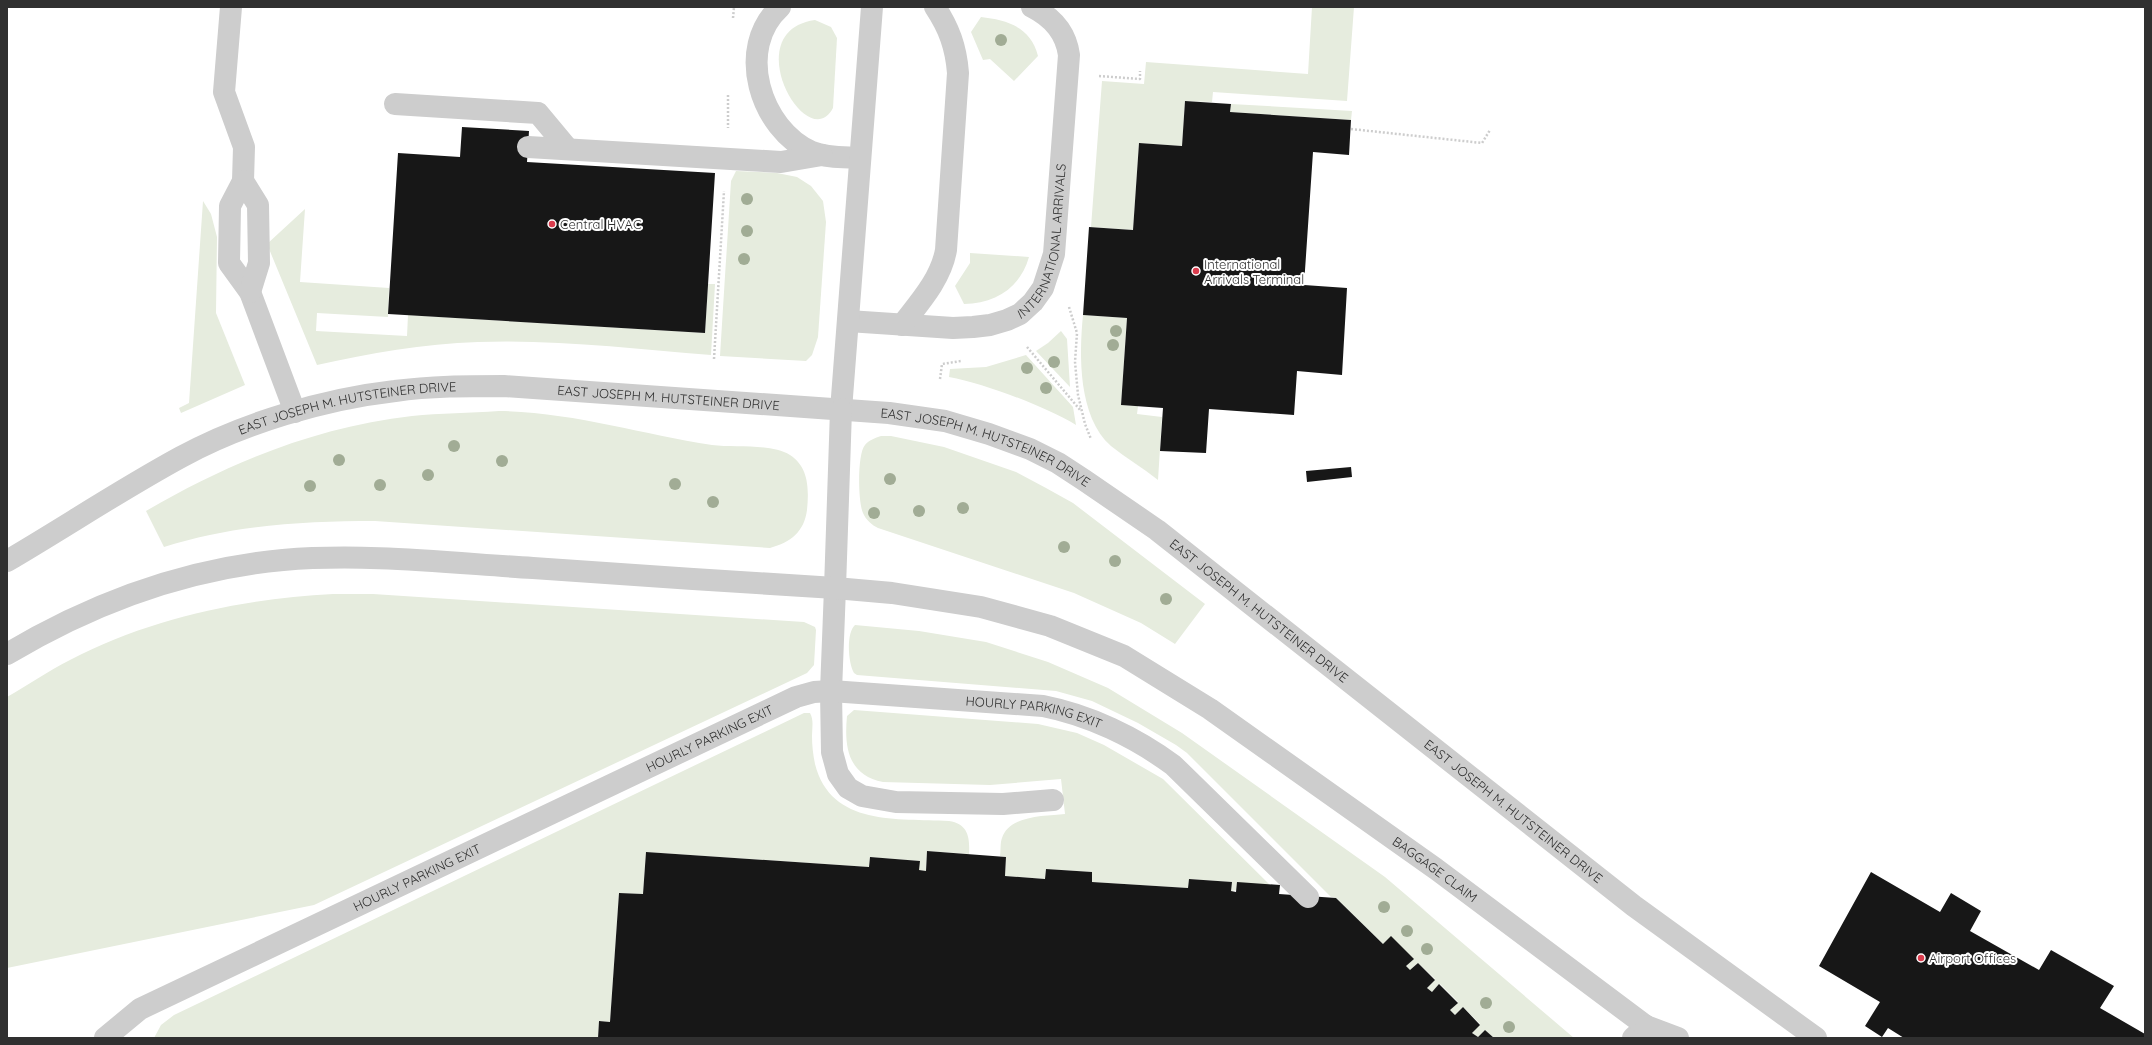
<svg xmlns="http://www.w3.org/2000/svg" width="2152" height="1045" viewBox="0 0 2152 1045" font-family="Quicksand,sans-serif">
	<rect width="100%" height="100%" fill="#fff"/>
	<g fill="#e6ecde">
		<path d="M1312,7H1354L1347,101L1213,92L1212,102L1185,101L1182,146L1139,143L1133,230L1091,227L1102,81L1144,84L1146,62L1308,74Z"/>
		<path d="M981,17C1007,20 1031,27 1038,56L1014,81L990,59L983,60L971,32Z"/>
		<path d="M815,20L831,27L837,38L833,108C807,157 736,31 815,20Z"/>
		<path d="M1231,104L1352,111L1351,120L1230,112Z"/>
		<path d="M736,171L777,173L797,177L811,186L823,201L826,222L818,337L812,355L806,361L720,356L731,181Z"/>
		<path d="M203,201L211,214L217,237L216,313L245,385L181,413L179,408L189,403Z"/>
		<path d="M305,209L300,282L389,288L388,317L317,313L316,331L407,336L408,315L705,333L708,284H715L711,355C635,349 554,339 478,342C423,344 370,353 317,365L267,244Z"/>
		<path d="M970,253L1029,257C1020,288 996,303 964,304L955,286L970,263Z"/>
		<path d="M1083,315L1127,318L1121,405L1138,406L1137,414L1162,417L1158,480C1143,468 1126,458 1111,446C1078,417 1079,355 1083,315Z"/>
		<path d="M1061,331L1067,339L1070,387L1036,351L1048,343Z"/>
		<path d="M1026,355L1073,407L1076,425C1044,406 986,384 949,377L950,369L986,367Z"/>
		<path d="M499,411C572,412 641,434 712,445C735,448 771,443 790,455C809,467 809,490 807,510C804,532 791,542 770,548L375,521C304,521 233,525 164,547L146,511C228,463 316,427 412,416C440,413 470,413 499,411Z"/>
		<path d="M881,436H891L944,447L1016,472L1046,488L1073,503L1205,604L1175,644L1141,623L1074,593L878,528C872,525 866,520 863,513C858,503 857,454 865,445C869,440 875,438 881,436Z"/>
		<path d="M333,594H373L804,622L815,627L816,630L814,665L807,673L314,905L7,968V697C28,685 48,671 70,660C151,618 242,599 333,594Z"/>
		<path d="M855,625L919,631L986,642L1048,662L1108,688L1182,733L1385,877L1574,1038H1494L1485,1030L1478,1037L1472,1033L1480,1024L1463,1007L1455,1015L1450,1010L1458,1002L1440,984L1432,992L1427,988L1435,979L1418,963L1410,970L1406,966L1413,959L1383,944L1336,898L1331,897L1187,753L1176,745L1138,723L1092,701L1056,691L857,675L854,673C848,663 846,633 855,625Z"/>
		<path d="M854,710L1038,724L1077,733L1104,745L1163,779L1270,885L1231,891V882L1189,879L1188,888L1092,882V872L1046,869L1045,879L1005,876L1006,857L1000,856C1001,850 1000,843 1002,838C1009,815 1046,816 1065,814L1061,779L990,785L883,782C848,775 844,747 847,716Z"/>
		<path d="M804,713H810C814,720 812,728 812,736C812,745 813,755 815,764C831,827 898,818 949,821C968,824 970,837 969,854L927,851L926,871L919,870V861L870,857L869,867L646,852L643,894L619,893L610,1022L599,1021L598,1038H154L161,1025L174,1015Z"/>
	</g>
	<g fill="#171717">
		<path d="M1185,101L1231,104L1230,112L1351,120L1349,155L1313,152L1304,285L1347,288L1342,375L1297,371L1294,415L1209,409L1206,453L1160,451L1163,408L1121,405L1127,318L1083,315L1089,227L1133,230L1139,143L1182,146Z"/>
		<path d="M462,127L529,131L527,162L715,173L705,333L388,314L398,153L460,157Z"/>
		<path d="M1351,467L1352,477L1307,482L1306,471Z"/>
		<path d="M927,851L1006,857L1005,876L1045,879L1046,869L1092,872V882L1188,888L1189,879L1232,882L1231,891L1236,892L1237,882L1280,885L1279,894L1336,898L1383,944L1391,936L1414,959L1406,966L1410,970L1418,963L1435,980L1427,988L1432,992L1439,984L1458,1003L1450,1010L1455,1015L1463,1007L1480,1025L1472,1033L1478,1037L1485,1030L1494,1038H598L599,1021L610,1022L619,893L643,894L646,852L869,867L870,857L920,861L919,870L926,871Z"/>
		<path d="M1871,872L1940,912L1951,893L1981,911L1970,931L2039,970L2051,950L2114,986L2100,1008L2145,1034V1038H1904L1888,1028L1882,1037L1865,1026L1880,1002L1819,966Z"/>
	</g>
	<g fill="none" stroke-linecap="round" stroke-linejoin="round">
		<g stroke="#cdcdcd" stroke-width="2.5" stroke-dasharray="2 2" stroke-linecap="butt">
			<path d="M733,18L734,7"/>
			<path d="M1099,76L1140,79V71"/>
			<path d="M728,95V128"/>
			<path d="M1351,129L1482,143L1490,130"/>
			<path d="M1069,307L1077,333L1075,362L1078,395L1085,424L1091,439"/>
			<path d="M1027,347L1081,411"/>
			<path d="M714,359L724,191"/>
			<path d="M940,379L942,364L961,361"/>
		</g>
		<g stroke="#cdcdcd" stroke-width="22">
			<path d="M231,7L224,92L244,147L243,181L230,206L229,263L250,292L295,412"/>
			<path d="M780,7C735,48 760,129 812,152C827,158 845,157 860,158"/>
			<path d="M395,104L538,113L568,149"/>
			<path d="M528,147L781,162L822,155"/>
			<path d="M243,181L258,205L259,263L250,292"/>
			<path id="s1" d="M848,321L953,328L973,327L990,325L1007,320L1020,314L1033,302L1043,288L1054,254L1069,55C1066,33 1052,17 1032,7"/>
			<path d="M902,325C919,303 941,279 946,250L958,73C956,47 949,28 935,7"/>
			<path d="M841,410L872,7"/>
			<path d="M835,588L831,691L832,752L838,774L848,788L862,796L896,802L1003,804L1053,800"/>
			<path id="s2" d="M105,1038L140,1009L796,697L814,692L831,691L1043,706C1089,715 1135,737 1173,765L1308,897"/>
			<path d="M1633,1038L1646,1026"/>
		</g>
		<g stroke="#cdcdcd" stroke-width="22">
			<path id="s3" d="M7,561C65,527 122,489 181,457C243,423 325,399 395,391C431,386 467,386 504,386L889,413L945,421L989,434L1030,449L1058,463L1084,480L1157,530L1634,906L1816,1038"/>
			<path d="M835,588L841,410"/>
			<path id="s4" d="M7,654C91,604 184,569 283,560C366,553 450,563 533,568C634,575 734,582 835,588L892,593L981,607L1050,626L1124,656L1210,709L1436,869L1646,1026L1654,1038"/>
			<path d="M1646,1026L1678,1038"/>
		</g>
	</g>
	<g fill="#a1ac95">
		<circle cx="1001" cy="40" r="6"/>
		<circle cx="747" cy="199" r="6"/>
		<circle cx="747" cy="231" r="6"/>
		<circle cx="744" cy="259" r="6"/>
		<circle cx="1116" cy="331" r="6"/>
		<circle cx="1113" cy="345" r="6"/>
		<circle cx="1054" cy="362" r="6"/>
		<circle cx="1027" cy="368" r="6"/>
		<circle cx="1046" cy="388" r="6"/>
		<circle cx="454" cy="446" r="6"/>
		<circle cx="339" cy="460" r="6"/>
		<circle cx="502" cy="461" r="6"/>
		<circle cx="428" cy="475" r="6"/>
		<circle cx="890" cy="479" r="6"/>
		<circle cx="675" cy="484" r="6"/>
		<circle cx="380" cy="485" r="6"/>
		<circle cx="310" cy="486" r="6"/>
		<circle cx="713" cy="502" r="6"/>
		<circle cx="963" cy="508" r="6"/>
		<circle cx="919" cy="511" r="6"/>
		<circle cx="874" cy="513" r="6"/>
		<circle cx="1064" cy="547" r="6"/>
		<circle cx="1115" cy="561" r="6"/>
		<circle cx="1166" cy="599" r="6"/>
		<circle cx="1384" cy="907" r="6"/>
		<circle cx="1407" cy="931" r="6"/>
		<circle cx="1427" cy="949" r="6"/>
		<circle cx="1486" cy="1003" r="6"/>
		<circle cx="1509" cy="1027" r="6"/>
	</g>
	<g fill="#db3d4e" stroke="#fff" stroke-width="1.5">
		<circle cx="552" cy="224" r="4"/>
		<circle cx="1196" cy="271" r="4"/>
		<circle cx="1921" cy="958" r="4"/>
	</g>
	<g text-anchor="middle" stroke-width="4" stroke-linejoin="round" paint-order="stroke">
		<g font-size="13" fill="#303030" stroke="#fff" text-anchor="start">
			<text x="560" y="229">Central HVAC</text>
			<text x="1204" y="269">International<tspan x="1204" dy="15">Arrivals Terminal</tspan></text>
			<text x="1929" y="963">Airport Offices</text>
		</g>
		<g font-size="13" fill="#303030" stroke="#fff">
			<text dy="5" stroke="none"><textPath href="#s1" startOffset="254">INTERNATIONAL ARRIVALS</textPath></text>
			<text dy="5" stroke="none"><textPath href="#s3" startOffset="702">EAST JOSEPH M. HUTSTEINER DRIVE</textPath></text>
			<text dy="5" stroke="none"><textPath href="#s3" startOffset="378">EAST JOSEPH M. HUTSTEINER DRIVE</textPath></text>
			<text dy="5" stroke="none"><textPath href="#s3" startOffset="1026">EAST JOSEPH M. HUTSTEINER DRIVE</textPath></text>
			<text dy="5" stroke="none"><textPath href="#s3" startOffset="1350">EAST JOSEPH M. HUTSTEINER DRIVE</textPath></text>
			<text dy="5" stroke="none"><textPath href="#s2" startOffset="1012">HOURLY PARKING EXIT</textPath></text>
			<text dy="5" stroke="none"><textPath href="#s2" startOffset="676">HOURLY PARKING EXIT</textPath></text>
			<text dy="5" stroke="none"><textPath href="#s3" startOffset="1674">EAST JOSEPH M. HUTSTEINER DRIVE</textPath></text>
			<text dy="5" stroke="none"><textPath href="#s4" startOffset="1523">BAGGAGE CLAIM</textPath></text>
			<text dy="5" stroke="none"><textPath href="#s2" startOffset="352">HOURLY PARKING EXIT</textPath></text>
		</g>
	</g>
	<rect width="2152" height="1045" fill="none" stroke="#303030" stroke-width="16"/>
</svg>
